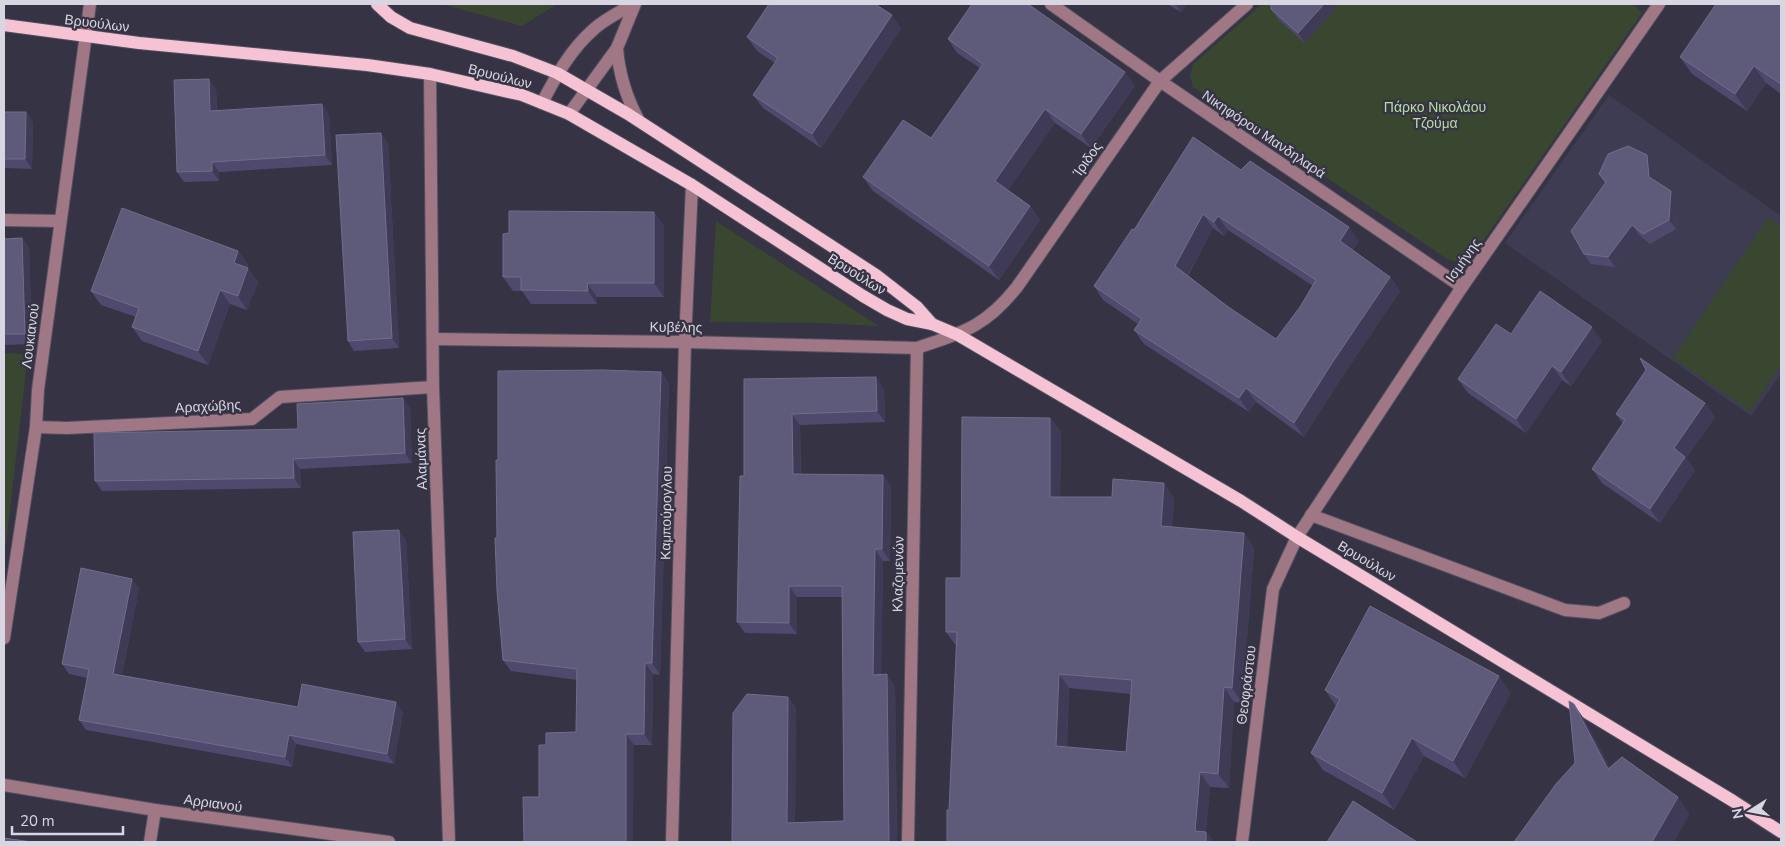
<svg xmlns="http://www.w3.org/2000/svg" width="1785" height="846" viewBox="0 0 1785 846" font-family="'Nunito Sans',sans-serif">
	<rect width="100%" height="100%" fill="#353344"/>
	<path fill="#3e3c52" d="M1609,95L1781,216V374L1751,416L1505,243Z"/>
	<g fill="#394630">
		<path d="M441,4H553L554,6L522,26Z"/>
		<path d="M1262,4H1633L1642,13L1470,260L1460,263L1447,259L1193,87L1190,76L1193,64Z"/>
		<path d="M1768,217L1781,227V365L1750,411L1673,358Z"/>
		<path d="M716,221L879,326L816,323L710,322Z"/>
		<path d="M4,353L28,354L6,545H4Z"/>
	</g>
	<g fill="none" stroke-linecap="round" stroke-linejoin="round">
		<g stroke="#525060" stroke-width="14">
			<g id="minor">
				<path d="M1051,4L1160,81L1462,287"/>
				<path d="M617,48C619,75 626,97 639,121"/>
				<path d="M430,74L433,387L449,842"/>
				<path d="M542,103C556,76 570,50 594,29C605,19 620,12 633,4"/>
				<path d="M569,114L617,48L635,4"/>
				<path d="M4,220L60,221"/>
				<path d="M434,339L685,342L917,348"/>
				<path d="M36,427L67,428L252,419L280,397L433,387"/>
				<path d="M1311,515L1565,610L1599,613L1624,603"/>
				<path d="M4,638L36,427L38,390L90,4"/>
				<path d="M4,785L155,810L389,842"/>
				<path d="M150,842L155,810"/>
				<path d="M672,842L685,342L692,185"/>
				<path d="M908,842L917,348C964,332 985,327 1017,287L1160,81L1247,4"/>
				<path d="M1242,842L1273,589L1297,537L1462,287L1659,4"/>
			</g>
		</g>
		<g stroke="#525060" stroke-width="14">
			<g id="major">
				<path d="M377,4L391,17L410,28L513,56L557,73L628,114L876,275L917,307L932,324"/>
				<path d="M4,25L139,43L367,65L430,74L522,95L569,114L692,185L863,296L887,310L907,319L932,324L958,335L1241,501L1297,537L1733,801L1781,832"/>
			</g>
		</g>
		<use href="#minor" stroke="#a07785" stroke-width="12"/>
		<use href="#major" stroke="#f5c3d4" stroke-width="12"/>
	</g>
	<g fill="#4f4a6d" fill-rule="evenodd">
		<path d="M1167,4H1187L1181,12Z"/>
		<path d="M1271,4H1333L1336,8L1305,43L1278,19L1271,9Z"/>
		<path d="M1781,4V94L1766,83L1747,111L1692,74L1680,57Z"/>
		<path d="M892,15L901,29L821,148L763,108L753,95L775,63L757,51L747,37Z"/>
		<path d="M948,39L1135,86L1091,148L1055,123L1008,190L1030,206L1040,220L999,280L873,191L863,177L931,138L980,68L957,53Z"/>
		<path d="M216,89L217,110L329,114L332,165L219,172V181L184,182L177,172Z"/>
		<path d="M4,112L33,122L32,169L4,168Z"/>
		<path d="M388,143L399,348L354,351L348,341Z"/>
		<path d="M1654,165L1655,181L1678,201L1676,229L1650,244L1639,235L1615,267L1591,264L1584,254L1605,183L1599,174Z"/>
		<path d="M1241,170L1359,241L1353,250L1390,277L1400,291L1342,377L1304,437L1256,402L1249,412L1144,344L1134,330L1138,324L1103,300L1094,286ZM1213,228L1224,236L1228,230L1313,286L1300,307L1276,339L1227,306L1188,276Z"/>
		<path d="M664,225V297H597V304H531L522,291H513L503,277Z"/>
		<path d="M22,238L29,248L32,344L4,345V239Z"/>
		<path d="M238,251L248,265L247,268L258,282L247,310L230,304L208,365L142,341L132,327L136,317L101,305L91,291Z"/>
		<path d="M1511,334L1602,341L1571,386L1562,380L1526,433L1468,393L1458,379Z"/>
		<path d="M661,372L669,383L660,675L653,674L652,745H634L539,797L546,745L576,732L577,680L511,671L503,660L497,538L498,460Z"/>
		<path d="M744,379L884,389L885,422L800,425L801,474L891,486L890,561H883L881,675L895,686L897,842H732L788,697L796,708L795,822L844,821L842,597H797V634L745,633L737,622L744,476Z"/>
		<path d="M1705,403L1715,417L1686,458L1695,470L1660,523L1602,483L1592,469L1623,424L1616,414Z"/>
		<path d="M410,408L412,463L300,469L301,488L102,491L95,481L298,429Z"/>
		<path d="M1050,418L1061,432L1060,497L1174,498L1172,527L1244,533L1254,548L1242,703L1234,702L1229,788L1210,787L1206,832L1214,842H947L949,810L956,646L946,632L961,578ZM1069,688L1131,694L1126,752L1067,747Z"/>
		<path d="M406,540L412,649L365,652L358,642Z"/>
		<path d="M139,588L122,675L298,707L403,712L394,764L296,744L292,767L86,730L79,720L87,678L69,674L62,664Z"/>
		<path d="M1325,690L1511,693L1465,778L1424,756L1394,810L1323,770L1311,753L1336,706Z"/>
	</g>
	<g fill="#3f3b57">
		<path d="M1175,4H1187L1181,12Z"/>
		<path d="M1324,4H1333L1336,8L1305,43L1298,33Z"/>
		<path d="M892,15L901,29L821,148L812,134Z"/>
		<path d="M1754,66L1766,83L1747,111L1735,94Z"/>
		<path d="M1125,72L1135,86L1091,148L1081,134Z"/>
		<path d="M209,79L216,89L217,121L210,111Z"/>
		<path d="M322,104L329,114L332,165L325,155Z"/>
		<path d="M1045,109L1055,123L1005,195L995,181Z"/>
		<path d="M26,112L33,122L32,169L25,159Z"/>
		<path d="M381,133L388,143L399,348L392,338Z"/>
		<path d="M1647,155L1654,165L1656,187L1649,177Z"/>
		<path d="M212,162L219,172V181L212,171Z"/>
		<path d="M1671,191L1678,201L1676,229L1669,220Z"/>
		<path d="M1030,206L1040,220L999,280L989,266Z"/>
		<path d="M654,212L664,225V297L654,283Z"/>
		<path d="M1203,214L1213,228L1185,280L1175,266Z"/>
		<path d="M1218,216L1228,230L1224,236L1214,222Z"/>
		<path d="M1632,225L1639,235L1615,267L1608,257Z"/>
		<path d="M1349,227L1359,241L1350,255L1340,241Z"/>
		<path d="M22,238L29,248L32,344L25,334Z"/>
		<path d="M238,251L248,265L243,277L234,263Z"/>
		<path d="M248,268L258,282L247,310L238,296Z"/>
		<path d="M1390,277L1400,291L1342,377L1304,437L1294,423L1332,363Z"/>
		<path d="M587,283L597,297V304L588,291Z"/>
		<path d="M220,290L230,304L208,365L198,351Z"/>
		<path d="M1592,327L1602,341L1571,386L1561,372Z"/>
		<path d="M1552,366L1562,380L1526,433L1516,419Z"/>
		<path d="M661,372L669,383L660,675L652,663Z"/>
		<path d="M876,377L884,389L885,422L877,411Z"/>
		<path d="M1246,388L1256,402L1249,412L1239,398Z"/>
		<path d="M403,398L410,408L412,463L405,453Z"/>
		<path d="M1705,403L1715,417L1686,458L1695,470L1660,523L1650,509L1674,448Z"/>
		<path d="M792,414L800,425L801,485L793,474Z"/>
		<path d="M1050,418L1061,432L1060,512L1050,497Z"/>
		<path d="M293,459L300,469L301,488L294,478Z"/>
		<path d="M883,475L891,486L890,561L882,549Z"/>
		<path d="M1164,483L1174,498L1171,541L1161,526Z"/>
		<path d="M399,530L406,540L412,649L405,639Z"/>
		<path d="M1244,533L1254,548L1242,703L1232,688Z"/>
		<path d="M875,549L883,561L881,686L873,675Z"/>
		<path d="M132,579L139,588L120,684L113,674Z"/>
		<path d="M789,586L797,597V634L789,623Z"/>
		<path d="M645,663L653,674L652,745L644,734Z"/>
		<path d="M887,674L895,686L897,842H889Z"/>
		<path d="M1059,674L1069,688L1066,761L1056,746Z"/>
		<path d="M1499,676L1511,693L1465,778L1453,761Z"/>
		<path d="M1224,687L1234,702L1229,788L1218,774Z"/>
		<path d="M788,697L796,708L795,834L787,823Z"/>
		<path d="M396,702L403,712L394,764L387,754Z"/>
		<path d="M1574,704L1586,722L1620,786L1608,769Z"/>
		<path d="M626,734L634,745L633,842H626Z"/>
		<path d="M289,735L296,744L292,767L285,757Z"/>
		<path d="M1412,738L1424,756L1394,810L1382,793Z"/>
		<path d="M1200,772L1210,787L1205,842L1195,831Z"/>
		<path d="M1678,797L1690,814L1674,842H1652Z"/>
		<path d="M1206,832L1214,842H1206Z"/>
	</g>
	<g fill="#5e5a79" stroke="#716d8a" fill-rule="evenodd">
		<path d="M769,4H875L892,15L812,134L753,95L778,58L747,37Z"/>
		<path d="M972,4H1028L1125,72L1081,134L1045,109L995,181L1030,206L989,266L863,177L903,120L931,138L983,64L948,39Z"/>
		<path d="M1271,4H1324L1298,33L1271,9Z"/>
		<path d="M1716,4H1781V84L1754,66L1735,94L1680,57Z"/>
		<path d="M209,79L210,111L322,104L325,155L212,162V171L177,172L174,80Z"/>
		<path d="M4,112H26L25,159H4Z"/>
		<path d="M381,133L392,338L348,341L336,135Z"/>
		<path d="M1193,137L1241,170L1250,161L1349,227L1340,241L1390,277L1332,363L1294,423L1246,388L1239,398L1134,330L1142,319L1094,286L1132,229L1134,230ZM1203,214L1214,222L1218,216L1316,280L1300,307L1276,339L1227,306L1175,266Z"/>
		<path d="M1628,146L1647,155L1649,177L1671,191L1669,220L1643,234L1632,225L1608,257L1584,254L1571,231L1606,182L1599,174L1608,154Z"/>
		<path d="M122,208L238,251L234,263L248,268L238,296L220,290L198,351L132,327L139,308L91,291Z"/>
		<path d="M509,211L654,212V283H587L588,291L521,290V277H503V234L509,233Z"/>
		<path d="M22,238L25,334H4V239Z"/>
		<path d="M1540,291L1592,327L1561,372L1552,366L1516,419L1458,379L1496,324L1511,334Z"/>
		<path d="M1640,358L1705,403L1674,448L1685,457L1650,509L1592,469L1625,420L1616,414L1646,370Z"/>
		<path d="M603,370L661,372L652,663H645L644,734H626V842H524L523,797H539V745H546V733L576,732L577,669L503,660L497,591L495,538H497L496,460H498V371Z"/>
		<path d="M876,377L877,411L792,414L793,474L883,475L882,549H875L873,675L887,674L889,842H732L733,713L747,694L788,697L787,823L844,821L842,586H789V623L737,622L740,476H744V379Z"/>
		<path d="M403,398L405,453L293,459L294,478L95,481L94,433L298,429L297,404Z"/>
		<path d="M962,417L1050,418V497H1112L1113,479L1164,483L1161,526L1244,533L1232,688L1224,687L1218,774L1200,772L1195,831L1206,832V842H947V810H949L957,632H946V578H961ZM1059,674L1132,680L1126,752L1056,746Z"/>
		<path d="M399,530L405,639L358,642L353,532Z"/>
		<path d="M81,568L132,579L113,674L298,707L302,684L396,702L387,754L289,735L285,757L79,720L89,669L62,664Z"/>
		<path d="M1370,606L1499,676L1453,761L1412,738L1382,793L1311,753L1340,699L1325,690Z"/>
		<path d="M1569,701L1574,704L1608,769L1622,757L1678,797L1652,842H1514L1556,784L1575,763Z"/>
		<path d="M1353,801L1417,842H1327Z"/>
		<path d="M4,838L32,842H4Z"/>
	</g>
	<g text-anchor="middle" stroke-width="4.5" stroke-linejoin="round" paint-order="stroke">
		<g font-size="14" fill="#d7d6e1" stroke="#353344">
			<text transform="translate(97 23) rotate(7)" y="5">Βρυούλων</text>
			<text transform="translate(500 76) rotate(14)" y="5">Βρυούλων</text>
			<text transform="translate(1264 134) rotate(34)" y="5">Νικηφόρου Μανδηλαρά</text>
			<text transform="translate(1087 159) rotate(-55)" y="5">Ίριδος</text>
			<text transform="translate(1463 260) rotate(-55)" y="5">Ισμήνης</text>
			<text transform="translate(857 274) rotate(32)" y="5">Βρυούλων</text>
			<text transform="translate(676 327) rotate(1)" y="5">Κυβέλης</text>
			<text transform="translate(30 336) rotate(-83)" y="5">Λουκιανού</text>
			<text transform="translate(208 406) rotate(-3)" y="5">Αραχώβης</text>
			<text transform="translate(421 459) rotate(-92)" y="5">Αλαμάνας</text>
			<text transform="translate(666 513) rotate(-89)" y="5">Καμπούρογλου</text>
			<text transform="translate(1367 561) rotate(31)" y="5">Βρυούλων</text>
			<text transform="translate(898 574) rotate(-89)" y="5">Κλαζομενών</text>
			<text transform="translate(1246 685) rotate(-83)" y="5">Θεοφράστου</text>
			<text transform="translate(213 803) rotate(8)" y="5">Αρριανού</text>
		</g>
		<g font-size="14" fill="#b8dd9f" stroke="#353344">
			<text x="1435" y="112">Πάρκο Νικολάου<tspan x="1435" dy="16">Τζούμα</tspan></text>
		</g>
	</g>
	<rect width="1785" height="846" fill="none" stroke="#d7d6e1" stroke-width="10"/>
	<g transform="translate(1750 811) rotate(259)" stroke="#353344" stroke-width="4" paint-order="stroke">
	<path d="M0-4L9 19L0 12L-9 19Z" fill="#d7d6e1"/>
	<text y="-8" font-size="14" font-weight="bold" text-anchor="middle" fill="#d7d6e1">N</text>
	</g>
	<path d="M12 826v8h111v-8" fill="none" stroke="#d7d6e1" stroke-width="2.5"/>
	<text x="20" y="826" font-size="15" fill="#d7d6e1" stroke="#353344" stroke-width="4" paint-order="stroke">20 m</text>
</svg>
